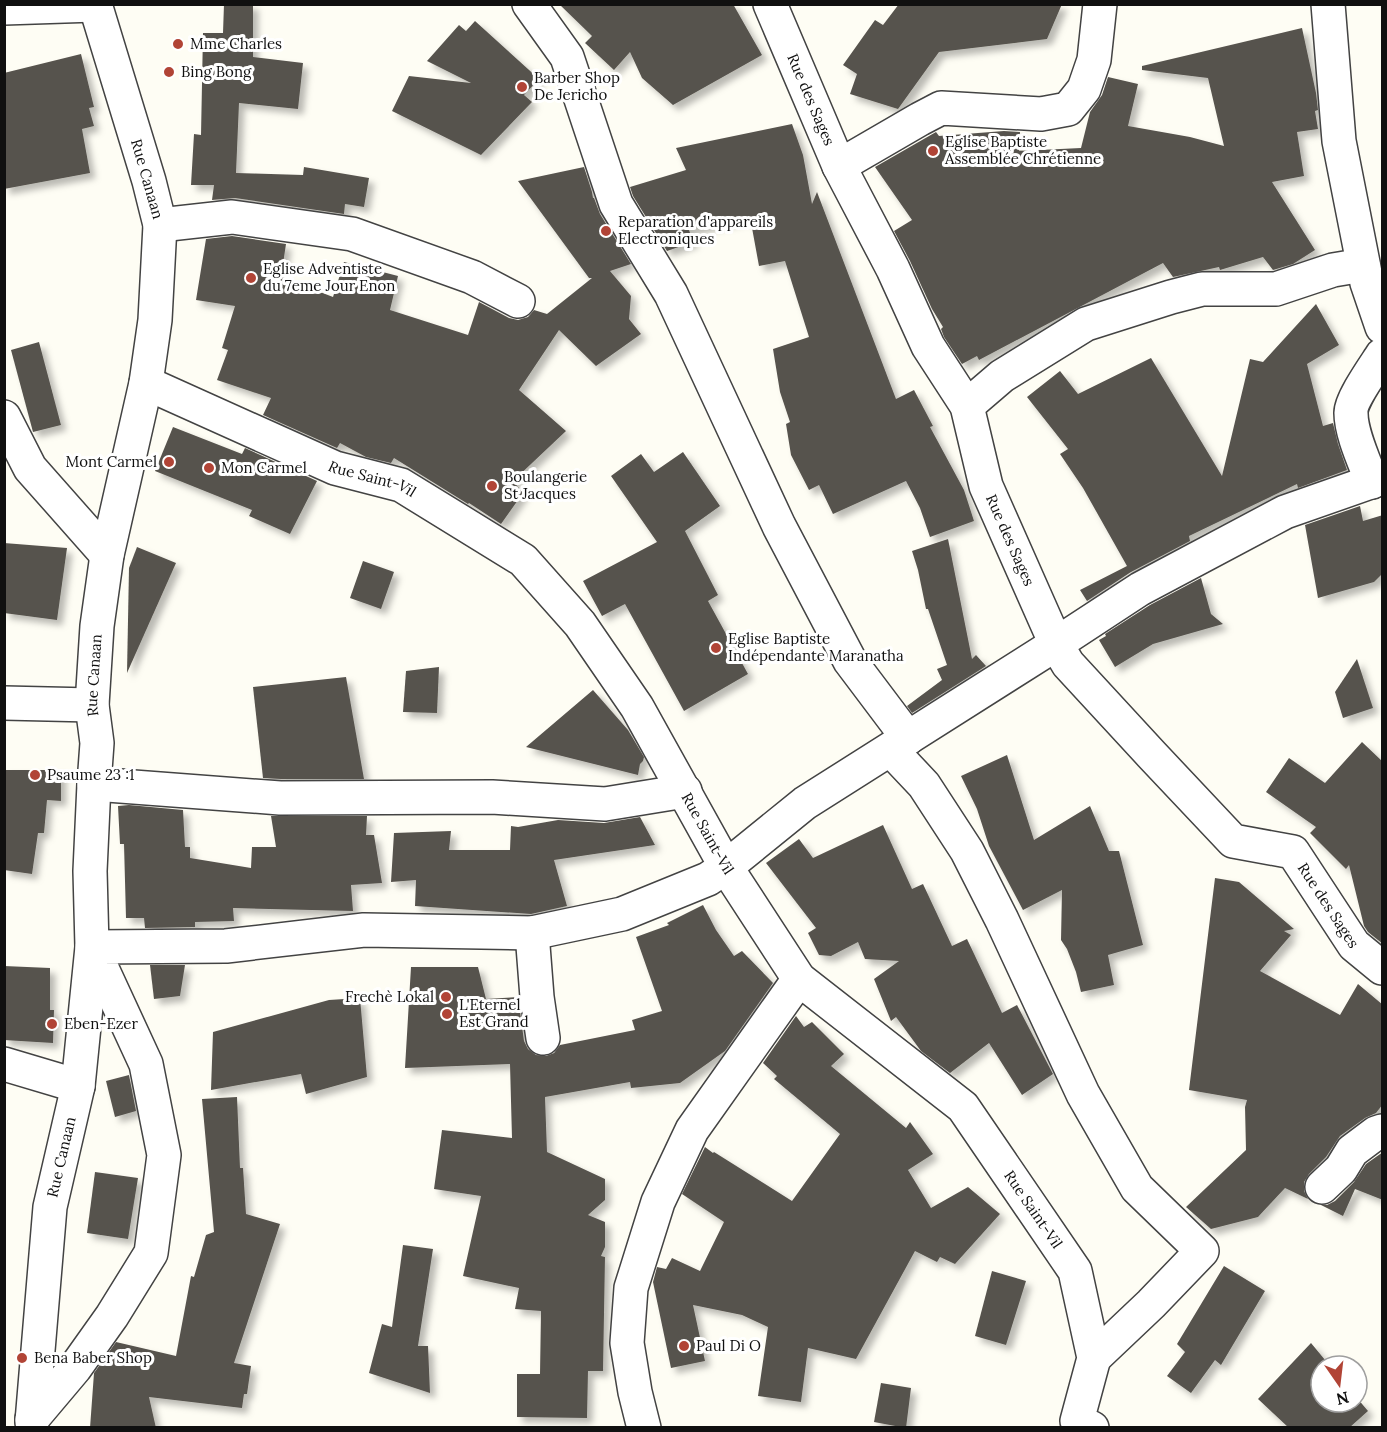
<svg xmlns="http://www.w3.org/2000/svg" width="1387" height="1432" viewBox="0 0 1387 1432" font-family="Lora,serif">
	<defs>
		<filter id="shadow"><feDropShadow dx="5.5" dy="5.5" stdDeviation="3" flood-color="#0004"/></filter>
	</defs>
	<rect width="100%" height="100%" fill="#fefdf4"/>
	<g fill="#57534d" filter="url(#shadow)">
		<path d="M224,4H253V57L303,63L298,109L239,103L236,173L303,175L304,167L369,178L364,207L345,204L344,214L235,198L212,200L214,185H191L194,134L201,135L203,33H223Z"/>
		<path d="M559,4H733L762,55L673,105L642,78L630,52L614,70L585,43L592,36Z"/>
		<path d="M899,4H1062L1047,39L939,52L898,109L850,94L857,74L843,65L875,20L883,25Z"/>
		<path d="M475,21L539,79L524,95L532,102L481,155L392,111L409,76L471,83L427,61L459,25L466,31Z"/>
		<path d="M1302,28L1316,93L1318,110L1315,111L1318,129L1297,132L1304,176L1272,182L1315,250L1293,264L1273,270L1263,257L1220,270L1219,267L1173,277L1163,263L979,360L977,356L962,364L944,337L941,329L943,327L932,309L910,261L894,231L912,220L875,167L936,132L939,136L1004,131L1020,132L1019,151L1081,148L1090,112L1102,95L1108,77L1138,84L1128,126L1190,137L1224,146L1208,78L1142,70V66Z"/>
		<path d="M81,54L94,107L89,108L94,126L82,129L90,173L4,189V73Z"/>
		<path d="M792,124L803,155L812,204L817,192L896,399L914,390L933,426L930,427L964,490L974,521L930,537L920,508L906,481L833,514L819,485L809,490L791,455L786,424L790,422L780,392L773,349L809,337L785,261L759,266L750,217L689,230L693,242L667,251L633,196L630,187L686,170L676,148Z"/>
		<path d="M584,167L592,192L593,198H594L600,214L631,264L610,271L631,296L629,319L641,334L596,366L559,330L519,390L566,431L513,481L523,493L501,524L469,503L468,504L394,458L391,463L366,457L340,443L337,448L263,415L271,398L217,380L228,350L222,348L235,306L196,300L206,239L232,236L286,244L281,277L333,297L344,262L398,276L390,310L468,335L479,302L509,318L518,320L528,317L534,310L547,314L592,278H589L518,181Z"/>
		<path d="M1316,304L1339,345L1307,364L1323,426L1333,423L1338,444L1347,470L1298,488L1297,484L1189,536L1190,541L1131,572L1087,601L1080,590L1127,566L1083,488L1060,454L1068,449L1027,397L1060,371L1078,394L1151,358L1222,476L1250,359L1263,362Z"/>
		<path d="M39,342L61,425L33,432L11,350Z"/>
		<path d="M173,427L242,454L245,448L317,481L290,534L249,516L252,510L155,471Z"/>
		<path d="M683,452L720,506L685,531L718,595L708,601L748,674L684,711L625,604L602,616L583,581L657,542L611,476L641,454L654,472Z"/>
		<path d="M1360,506L1363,521L1383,515V573L1374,582L1318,598L1305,525Z"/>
		<path d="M948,539L972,659L976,655L986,666L912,713L907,706L942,680L937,669L947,665L928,609H926L918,570L912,551Z"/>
		<path d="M4,543L67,548L57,620L4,613Z"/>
		<path d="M137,547L176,563L127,673L129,568Z"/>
		<path d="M363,561L394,572L381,609L350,598Z"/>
		<path d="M1201,578L1211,614L1223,624L1153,644L1115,667L1099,640L1106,636L1105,634L1150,605Z"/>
		<path d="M1357,659L1373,708L1343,718L1335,692Z"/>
		<path d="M439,667L437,713L403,712L406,671Z"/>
		<path d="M346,677L364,779H281L263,778L253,687Z"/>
		<path d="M593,690L628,730L644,757L643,761L640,764L638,775L526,747Z"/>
		<path d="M1362,742L1383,762V944L1368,932L1364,926L1349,865L1346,869L1310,833L1316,827L1266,792L1289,758L1325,783Z"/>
		<path d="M1007,755L1034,840L1090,806L1109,851H1119L1143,945L1108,955L1114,985L1081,992L1076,972L1067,949L1061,940L1062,890L1023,910L989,846L977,809L961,776Z"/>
		<path d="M4,770H61V801L47,800L44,833H38L32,874L4,870Z"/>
		<path d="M129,805L183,810L185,847H190V858L251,868L252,847H276L271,816H367L366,835H374L382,883L351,885L353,911L233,908L234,921L195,922V927L145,928L144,918H126L124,844H120L118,806Z"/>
		<path d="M640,817L655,845L554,860L567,906L531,914L415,906L416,880L391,882L394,833L451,831L449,850H510L511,826L518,827L558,820L604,823Z"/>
		<path d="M883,825L912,889L923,884L952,946L967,939L1002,1013L1017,1005L1053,1074L1022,1095L989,1043L950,1073L921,1051L896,1017L891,1021L874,979L899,961L865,959L858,942L831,956L819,955L808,933L816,928L766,863L799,839L813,858Z"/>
		<path d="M1215,878L1239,882L1294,929L1284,931L1291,935L1260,971L1340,1015L1358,984L1383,1005V1104L1376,1113L1365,1118L1340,1136L1326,1157L1309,1174L1304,1182V1191L1308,1199L1285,1188L1258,1217L1211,1229L1186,1207L1246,1150L1245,1107L1247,1100L1189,1090Z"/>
		<path d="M703,905L716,930L734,956L742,951L773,983L725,1051L680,1083L631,1088L630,1082L545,1097L547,1152L605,1179V1200L588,1215L605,1222V1247L601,1256L605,1257L603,1371H588L587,1418L517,1417V1374H540L541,1311L515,1309L519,1288L463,1276L481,1196L434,1189L442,1130L512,1138L510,1064L405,1068L411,967H478L486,999L518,997L524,1041L528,1049L536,1055L546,1056L554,1053L560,1045L635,1030L632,1020L662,1011L636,937L669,925L667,923Z"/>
		<path d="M150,965H185L180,996L154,999Z"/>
		<path d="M4,966L50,968V1010H54L53,1043L4,1040Z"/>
		<path d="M360,998L367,1077L306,1094L301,1074L211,1090L213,1032L329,1000Z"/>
		<path d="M796,1016L804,1027L812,1022L844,1054L831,1066L906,1128L910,1122L933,1154L908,1170L931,1208L968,1187L1000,1214L955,1264L940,1257L937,1262L915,1251L856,1359L808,1348L801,1402L758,1396L768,1327L742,1315L693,1305L705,1361L671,1368L653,1282L657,1267L666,1269L672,1258L700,1271L724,1222L682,1194L705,1147L713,1153L714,1152L792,1201L840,1134L774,1079L777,1076L763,1063Z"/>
		<path d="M129,1075L136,1111L115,1117L106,1081Z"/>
		<path d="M237,1097L240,1168H243L246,1214L280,1224L234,1363L251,1366L247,1394H244L242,1408L149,1397L156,1428H90L94,1373L116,1342L176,1356L191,1276L194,1277L206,1235L214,1232L202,1099Z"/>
		<path d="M1383,1152V1200L1355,1189L1343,1216L1321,1205H1327L1335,1201L1354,1182L1366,1164Z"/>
		<path d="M95,1172L138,1178L128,1239L87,1233Z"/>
		<path d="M403,1245L433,1249L418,1346H428L430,1393L369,1373L382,1324L392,1327Z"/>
		<path d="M1224,1266L1265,1291L1221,1365L1215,1360L1191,1393L1167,1376L1185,1352L1177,1344Z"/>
		<path d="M992,1271L1026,1281L1006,1345L975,1336Z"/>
		<path d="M1311,1343L1330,1366H1321V1402H1357V1398L1368,1411L1349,1428H1289L1258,1399Z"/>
		<path d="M881,1383L911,1388L906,1428L874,1422Z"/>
	</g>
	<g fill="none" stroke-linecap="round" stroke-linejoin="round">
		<g stroke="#434343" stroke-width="36">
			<g id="street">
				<path d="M529,4L567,57L616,204L671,294L779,526L850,661L908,738"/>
				<path id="s1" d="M770,4L839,166L893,269L928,346L967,406L986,486L1056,644L1068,664L1151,754L1233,841L1293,852L1354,945L1382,968"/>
				<path d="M1328,4L1339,141L1367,283L1382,327"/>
				<path d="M4,8L95,5"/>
				<path d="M839,166L920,119L941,108L1041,114L1068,109L1084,89L1094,60L1100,4"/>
				<path d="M160,225L232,217L352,234L472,277L518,301"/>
				<path id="s2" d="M146,383L335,468L401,485L523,560L580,624L637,707L726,867L799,979L963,1107L1075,1271L1094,1358L1077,1421L1092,1428"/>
				<path d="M967,406L1002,376L1086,324L1171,297L1202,289H1276L1333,270L1363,265"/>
				<path d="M4,417L30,468L107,555"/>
				<path d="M1372,482C1365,463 1351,434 1351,413C1350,401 1375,366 1382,355"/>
				<path d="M4,703L92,705"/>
				<path d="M891,750L924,785L967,851L1002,920L1083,1094L1137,1188L1202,1251L1151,1304L1094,1358"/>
				<path d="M94,784L280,798L492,797L605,804L685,791"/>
				<path d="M532,933L537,997L543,1038"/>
				<path d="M4,1064L78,1086"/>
				<path d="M1322,1187L1341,1169L1352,1151L1376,1133L1382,1131"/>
				<path d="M32,1419L75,1368L112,1316L151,1253L164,1155L146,1064L92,947L226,946L364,930L532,933L622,914L708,879L726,867L805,803L1056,644L1140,589L1285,512L1382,478"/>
				<path id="s3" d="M32,1422L50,1207L78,1086L92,947L90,871L94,784L97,743L92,705L97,626L107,555L146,383L155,320L160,225L149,181L95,4"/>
				<path d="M644,1428L635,1392L627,1343L631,1288L658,1202L692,1130L799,979"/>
			</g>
		</g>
		<use href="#street" stroke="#fff" stroke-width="33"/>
	</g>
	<g fill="#b14436" stroke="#fff" stroke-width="2">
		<circle cx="178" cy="44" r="6"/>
		<circle cx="169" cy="72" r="6"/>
		<circle cx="522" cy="87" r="6"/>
		<circle cx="933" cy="151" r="6"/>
		<circle cx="606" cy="231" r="6"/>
		<circle cx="251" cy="278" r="6"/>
		<circle cx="169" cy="462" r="6"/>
		<circle cx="209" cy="468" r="6"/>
		<circle cx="492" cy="486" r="6"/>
		<circle cx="716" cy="648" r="6"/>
		<circle cx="35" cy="775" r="6"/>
		<circle cx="446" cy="997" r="6"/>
		<circle cx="447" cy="1014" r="6"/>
		<circle cx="52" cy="1024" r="6"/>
		<circle cx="684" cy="1346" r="6"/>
		<circle cx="22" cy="1358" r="6"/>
	</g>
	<g text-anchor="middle" stroke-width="6" stroke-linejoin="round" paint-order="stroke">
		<g font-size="15" fill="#101010" stroke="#fff" text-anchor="start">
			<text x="190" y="49">Mme Charles</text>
			<text x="181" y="77">Bing Bong</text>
			<text x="534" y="83">Barber Shop<tspan x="534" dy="17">De Jericho</tspan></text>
			<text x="945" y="147">Eglise Baptiste<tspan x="945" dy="17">Assemblée Chrétienne</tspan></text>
			<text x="618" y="227">Reparation d'appareils<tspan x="618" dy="17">Electroniques</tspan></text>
			<text x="263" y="274">Eglise Adventiste<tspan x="263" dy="17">du 7eme Jour Enon</tspan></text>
			<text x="157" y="467" text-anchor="end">Mont Carmel</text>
			<text x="221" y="473">Mon Carmel</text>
			<text x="504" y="482">Boulangerie<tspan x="504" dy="17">St Jacques</tspan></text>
			<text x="728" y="644">Eglise Baptiste<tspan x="728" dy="17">Indépendante Maranatha</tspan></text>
			<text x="47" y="780">Psaume 23 :1</text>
			<text x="434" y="1002" text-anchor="end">Frechè Lokal</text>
			<text x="459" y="1010">L'Eternel<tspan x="459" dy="17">Est Grand</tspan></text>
			<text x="64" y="1029">Eben-Ezer</text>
			<text x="696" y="1351">Paul Di O</text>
			<text x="34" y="1363">Bena Baber Shop</text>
		</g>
		<g font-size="15" fill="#101010" stroke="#fff">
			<text dy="5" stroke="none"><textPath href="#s1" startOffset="104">Rue des Sages</textPath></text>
			<text transform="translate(147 179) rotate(74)" y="5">Rue Canaan</text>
			<text dy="5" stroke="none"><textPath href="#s2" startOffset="246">Rue Saint-Vil</textPath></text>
			<text dy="5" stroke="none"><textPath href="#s1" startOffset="590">Rue des Sages</textPath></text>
			<text dy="5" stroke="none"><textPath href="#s3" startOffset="752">Rue Canaan</textPath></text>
			<text dy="5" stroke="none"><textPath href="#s2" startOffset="750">Rue Saint-Vil</textPath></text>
			<text dy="5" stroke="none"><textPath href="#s1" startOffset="1094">Rue des Sages</textPath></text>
			<text dy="5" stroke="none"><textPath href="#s3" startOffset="267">Rue Canaan</textPath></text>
			<text dy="5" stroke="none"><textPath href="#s2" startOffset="1254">Rue Saint-Vil</textPath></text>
		</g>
	</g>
	<rect width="1387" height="1432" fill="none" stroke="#101010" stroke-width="12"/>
	<g transform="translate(1339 1384) rotate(166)"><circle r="28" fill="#ffffff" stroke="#9f9f9f" stroke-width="1.5"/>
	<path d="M0-4.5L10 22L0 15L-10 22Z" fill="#b14436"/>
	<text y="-9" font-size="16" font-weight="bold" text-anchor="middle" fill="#101010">N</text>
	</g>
</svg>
